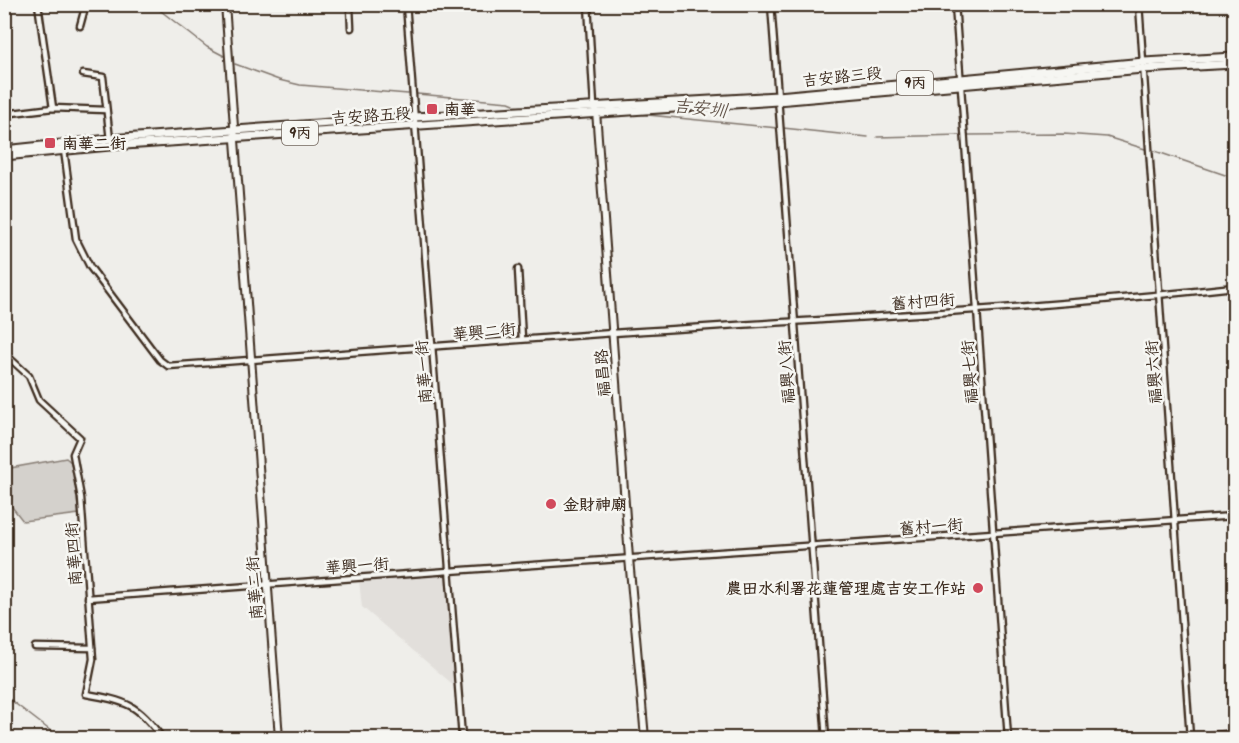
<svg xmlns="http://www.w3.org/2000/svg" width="1239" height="743" viewBox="0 0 1239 743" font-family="Kalam,'LXGW WenKai TC',sans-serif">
	<rect width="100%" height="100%" fill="#efeeea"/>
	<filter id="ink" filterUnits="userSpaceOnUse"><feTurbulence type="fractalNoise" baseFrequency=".0167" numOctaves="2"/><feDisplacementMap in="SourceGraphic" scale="12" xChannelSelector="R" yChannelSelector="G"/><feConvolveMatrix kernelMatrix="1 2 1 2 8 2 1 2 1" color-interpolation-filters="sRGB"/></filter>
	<g filter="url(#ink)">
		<path fill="#e2dfdb" d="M448,574L456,687L362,607L359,581Z"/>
		<path fill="#d4d1cc" stroke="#887e75" stroke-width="1.5" d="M66,458L72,463L79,514L23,521L5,498V469Z"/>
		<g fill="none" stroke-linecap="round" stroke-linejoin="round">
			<g stroke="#81766d" stroke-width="1.5">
				<path d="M152,4L207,47L226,57"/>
				<path d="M235,64L279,80L300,85L408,94"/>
				<path d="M417,94L509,102L514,104"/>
				<path d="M597,117L638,114L778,128"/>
				<path d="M529,120L578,118"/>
				<path d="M783,128L868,137"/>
				<path d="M968,135L1064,134L1107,137L1145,149"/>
				<path d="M877,137L962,135"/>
				<path d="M1152,150L1234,178"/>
				<path d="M4,695L60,738"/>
			</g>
			<g stroke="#3b2a1e" stroke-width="9">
				<g id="street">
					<path d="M38,4L53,108"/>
					<path d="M406,4L462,738"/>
					<path d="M588,4L594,106"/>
					<path d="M771,4L826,738"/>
					<path d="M955,4L1008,738"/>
					<path d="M1139,4L1190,738"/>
					<path d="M80,26L86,4"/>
					<path d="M351,28L350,7L357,4"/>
					<path d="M83,74L103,77L110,140"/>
					<path d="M4,114L53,108L106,110"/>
					<path d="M64,150L76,239L90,267L160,360L168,366C317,356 465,343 613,333C820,319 1028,310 1234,287"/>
					<path d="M518,269L522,339"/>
					<path d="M4,353L29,376L39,400L80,438L73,454L81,498L93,659L86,694C126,701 138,704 162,738"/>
					<path d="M88,598L449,571L1234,516"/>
					<path d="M35,647L92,648"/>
				</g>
			</g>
			<g stroke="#3b2a1e" stroke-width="10">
				<g id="secondary">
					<path d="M225,4L279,738"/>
					<path d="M596,111L629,558L645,738"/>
					<path d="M1181,738L1234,734"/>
				</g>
			</g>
			<g stroke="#3b2a1e" stroke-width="11">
				<g id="primary">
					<path d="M4,150L109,139L414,117L778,96L1144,62L1234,57"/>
					<path d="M4,156L110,146L778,101L1143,69L1234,64"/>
				</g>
			</g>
			<use href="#street" stroke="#f6f6f2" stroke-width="4.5"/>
			<use href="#secondary" stroke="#f6f6f2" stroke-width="6"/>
			<use href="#primary" stroke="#f6f6f2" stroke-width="7"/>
		</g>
	</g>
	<g fill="#d1495b" stroke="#f6f6f2" stroke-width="2">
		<rect x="426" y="103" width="12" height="12" rx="3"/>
		<rect x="44" y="137" width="12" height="12" rx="3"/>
		<circle cx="551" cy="504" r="6"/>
		<circle cx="978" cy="588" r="6"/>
	</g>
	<g text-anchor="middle" stroke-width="5" stroke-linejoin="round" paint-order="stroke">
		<g fill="#f6f6f2" stroke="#73675e" stroke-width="1.5">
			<rect x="897" y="71" width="36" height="24" rx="4.5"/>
			<rect x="282" y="121" width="36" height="24" rx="4.5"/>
		</g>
		<g font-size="15" font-weight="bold" fill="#3b2a1e">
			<text x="915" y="88">9丙</text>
			<text x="300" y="138">9丙</text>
		</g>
		<g font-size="16" fill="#3b2a1e" stroke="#f6f6f2">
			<text transform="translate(842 76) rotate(-6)" y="6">吉安路三段</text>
			<text transform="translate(371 115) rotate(-4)" y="6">吉安路五段</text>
			<text transform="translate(923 301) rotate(-4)" y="6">舊村四街</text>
			<text transform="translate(484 331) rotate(-5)" y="6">華興二街</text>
			<text transform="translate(423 372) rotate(-94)" y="6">南華一街</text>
			<text transform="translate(786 372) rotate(-94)" y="6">福興八街</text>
			<text transform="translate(969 372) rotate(-94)" y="6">福興七街</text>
			<text transform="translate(1153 372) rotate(-94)" y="6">福興六街</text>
			<text transform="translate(602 373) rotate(-94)" y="6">福昌路</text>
			<text transform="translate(931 526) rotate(-4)" y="6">舊村一街</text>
			<text transform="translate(73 554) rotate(-94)" y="6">南華四街</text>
			<text transform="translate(357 565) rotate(-4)" y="6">華興一街</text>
			<text transform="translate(254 588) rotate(-94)" y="6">南華二街</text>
		</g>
		<g font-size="16" font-weight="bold" fill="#3b2a1e" stroke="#f6f6f2" text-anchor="start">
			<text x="444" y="115">南華</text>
			<text x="62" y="149">南華二街</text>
			<text x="563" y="510">金財神廟</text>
			<text x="966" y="594" text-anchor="end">農田水利署花蓮管理處吉安工作站</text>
		</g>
		<g font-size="18" font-style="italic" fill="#64564c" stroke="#f6f6f2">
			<text transform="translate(700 108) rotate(6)" y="6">吉安圳</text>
		</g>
	</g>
	<rect width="1239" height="743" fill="none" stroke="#f6f6f2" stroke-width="24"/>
	<rect x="12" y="12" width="1215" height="719" fill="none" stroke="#3b2a1e" stroke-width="2" filter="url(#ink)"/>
</svg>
